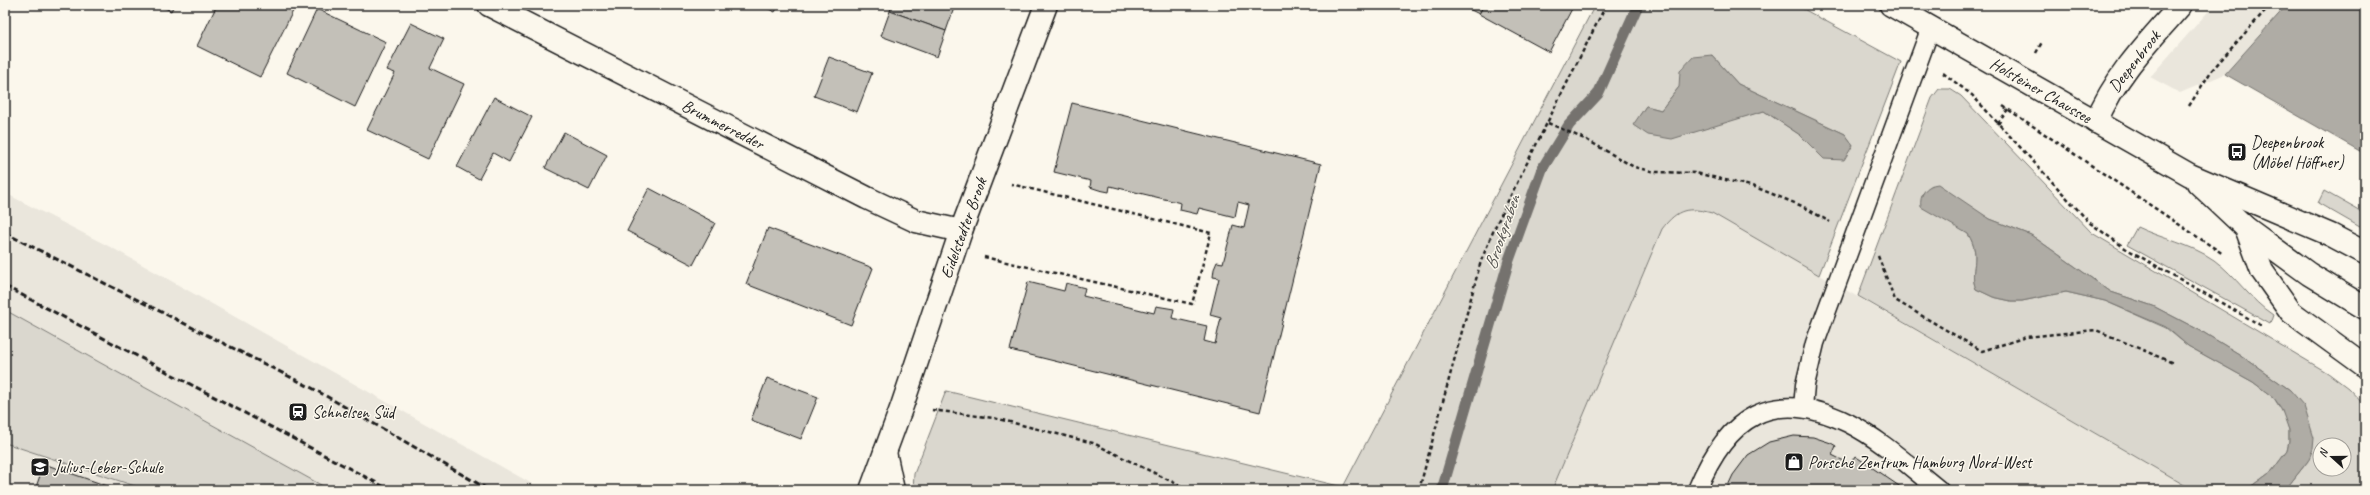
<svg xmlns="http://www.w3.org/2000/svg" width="2370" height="495" viewBox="0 0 2370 495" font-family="Caveat,sans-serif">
	<rect width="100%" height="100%" fill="#fbf7ec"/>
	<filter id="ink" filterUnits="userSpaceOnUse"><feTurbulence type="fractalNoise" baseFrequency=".025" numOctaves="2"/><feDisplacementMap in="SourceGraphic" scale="8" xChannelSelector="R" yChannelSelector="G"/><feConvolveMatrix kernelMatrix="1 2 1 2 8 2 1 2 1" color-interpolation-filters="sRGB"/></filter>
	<g filter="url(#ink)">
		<g fill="#eae6dc">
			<path d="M2214,5H2287L2225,74L2180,93L2150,77Z"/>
			<path d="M5,193L116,250L543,490H330L5,310Z"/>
			<path d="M1698,209L1712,213L2193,490H1552L1662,229L1671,217L1683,210Z"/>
			<path d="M5,443L147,490H5Z"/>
		</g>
		<g fill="#dad7ce" stroke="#7b7a75" fill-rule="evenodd">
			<path d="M1595,5H1796L1901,62L1819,275L1712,213C1688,207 1678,208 1662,229L1552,490H913L914,474L946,391L1343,487ZM1712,55L1738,84L1845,134L1853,145L1824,158L1800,135L1764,111L1745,116L1640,115L1646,106L1661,110L1679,87Z"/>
			<path d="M1939,89H1950L1961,96L2092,233L2328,373L2348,388L2365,406V490H2285L2308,461L2290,390L2239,354L2201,331L2153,306L2111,292L2031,235L1990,219L1932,185L1922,194L1968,234C1983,258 1968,270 1976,289L1993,297L2011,301H2022L2066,292L2105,301L2166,328L2188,346L2253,382L2274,398L2285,416L2289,430V442L2287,451L2272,471L2246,490H2193L1858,296L1932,98ZM2320,445H2344V469H2320Z"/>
			<path d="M2324,191L2365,214V230L2318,203Z"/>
			<path d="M2137,227C2162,239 2191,244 2214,260C2236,276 2250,300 2273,315L2270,324L2127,245Z"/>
			<path d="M5,310L330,490H147L5,443Z"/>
		</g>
		<g fill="#afaca5" stroke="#74726e">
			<path d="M2287,5H2365V154L2225,74Z"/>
			<path d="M1712,55L1738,84L1845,134L1853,145L1844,160L1824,159L1800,135L1764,111L1672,139L1648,135L1633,125L1646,106L1661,110L1679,87L1680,71L1693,57Z"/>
			<path d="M1938,184L1990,219L2031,235L2111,292L2153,306L2201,331L2239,354L2290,390L2304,406L2314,438L2313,449L2308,461L2285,490H2246L2272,471L2287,451L2289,442V430L2281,408L2274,398L2253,382L2188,346L2166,327L2105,301L2066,292L2022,301H2011L1993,297L1976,289C1968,270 1983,258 1968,234L1921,207C1919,195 1926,185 1938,184Z"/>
		</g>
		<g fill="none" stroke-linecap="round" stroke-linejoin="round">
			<path stroke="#74726e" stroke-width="11" d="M1442,490L1509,260L1542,169L1569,125L1598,94L1638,5"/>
		</g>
		<g fill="#c3c0b8" stroke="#1c1c1c">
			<path d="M159,5H174L171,11Z"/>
			<path d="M217,5H296L260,77L197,46Z"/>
			<path d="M761,5H779L775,12Z"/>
			<path d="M892,5H955L946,31L890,11Z"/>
			<path d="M1461,5H1484L1479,14Z"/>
			<path d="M1484,5H1574L1549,52L1479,14Z"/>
			<path d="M317,9L386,42L355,107L287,73Z"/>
			<path d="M890,11L946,31L937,57L881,36Z"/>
			<path d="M411,23L444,39L430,68L464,84L428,159L367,130L395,73L387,70Z"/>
			<path d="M829,57L872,73L857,112L814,96Z"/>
			<path d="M494,97L532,117L509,162L493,153L479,179L457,167Z"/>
			<path d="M1072,103L1321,164L1260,412L1010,350L1028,282L1064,291L1066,283L1085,288L1083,296L1154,313L1156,306L1174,309L1172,318L1207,326L1204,341L1215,344L1221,318L1210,315L1219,278L1213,277L1214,269L1217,262L1223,263L1233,225L1244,228L1249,205L1238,202L1235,217L1199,208L1197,214L1180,210L1181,203L1110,186L1109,192L1099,190L1090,187L1091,181L1054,172Z"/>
			<path d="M564,132L607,155L589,190L545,168Z"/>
			<path d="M649,188L715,223L693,265L627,231Z"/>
			<path d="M768,228L873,268L851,325L746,284Z"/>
			<path d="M767,378L818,397L801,439L751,420Z"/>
			<path d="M1794,436L1813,437L1831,443L1836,446L1832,455L1850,464L1855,456L1905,490H1726L1733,475L1748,455L1769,442Z"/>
			<path d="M44,464L119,490H35Z"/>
			<path d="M721,486L733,490H719Z"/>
		</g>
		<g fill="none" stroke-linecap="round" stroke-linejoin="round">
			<g stroke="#1c1c1c" stroke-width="21">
				<g id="service">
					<path d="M1803,407L1805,385L1815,343L1931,27"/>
					<path d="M1697,490C1727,417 1772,386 1848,423C1882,440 1910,467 1939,490"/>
				</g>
			</g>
			<g stroke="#1c1c1c" stroke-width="25">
				<g id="minor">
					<path d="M489,5L867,198L916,221L961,231"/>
					<path d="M2096,122C2115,76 2148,42 2181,5"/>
					<path d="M885,452L893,490"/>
					<path d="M871,490L902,406L961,231L1046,5"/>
				</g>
			</g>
			<g stroke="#1c1c1c" stroke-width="25">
				<g id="primary">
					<path d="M1891,5L2190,175L2331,235L2365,253"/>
					<path d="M2198,183L2246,228L2309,274L2365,308"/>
				</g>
			</g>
			<g stroke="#1c1c1c" stroke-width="25">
				<path id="motorway" d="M2246,228L2262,271L2291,312L2365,366"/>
			</g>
			<g stroke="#1c1c1c" stroke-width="2.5" stroke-dasharray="4 3" stroke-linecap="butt">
				<path d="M2036,53L2042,42"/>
				<path d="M1943,73L1972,95L2090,223L2125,248L2262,326"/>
				<path d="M2003,106L2223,254"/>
				<path d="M2189,106L2212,70L2270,5"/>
				<path d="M1548,123L1587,140L1634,167L1655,172L1696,173L1755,187L1802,206L1830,222"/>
				<path d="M1998,124L2008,109"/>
				<path d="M1878,256L1895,300L1982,351L2026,337L2096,330L2173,363"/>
				<path d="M984,257L1192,304L1211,233L1011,184"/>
				<path d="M932,410L994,418L1093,443L1189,490"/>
				<path d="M1419,490L1481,261L1495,227L1606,5"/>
			</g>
			<use href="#service" stroke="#fbf7ec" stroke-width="18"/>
			<use href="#minor" stroke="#fbf7ec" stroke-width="22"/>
			<use href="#primary" stroke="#fbf7ec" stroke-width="22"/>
			<use href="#motorway" stroke="#fbf7ec" stroke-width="22"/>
			<g stroke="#1c1c1c" stroke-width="3" stroke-dasharray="6 3" stroke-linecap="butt">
				<path d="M5,233L312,388L489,490"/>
				<path d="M5,286L390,490"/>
			</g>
		</g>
	</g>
	<defs>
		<g id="bus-square" transform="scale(1)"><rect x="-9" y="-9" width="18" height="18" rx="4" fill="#1c1c1c" stroke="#fbf7ec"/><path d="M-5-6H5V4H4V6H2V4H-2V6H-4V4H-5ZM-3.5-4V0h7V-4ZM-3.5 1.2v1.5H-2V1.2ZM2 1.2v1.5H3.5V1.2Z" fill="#fff"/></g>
		<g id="station-square" transform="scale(1)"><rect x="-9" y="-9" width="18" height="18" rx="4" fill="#1c1c1c" stroke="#fbf7ec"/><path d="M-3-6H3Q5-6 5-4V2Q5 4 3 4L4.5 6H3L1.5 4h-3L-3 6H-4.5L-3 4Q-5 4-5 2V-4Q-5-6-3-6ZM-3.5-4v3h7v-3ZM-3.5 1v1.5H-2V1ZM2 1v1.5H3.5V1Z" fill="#fff"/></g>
		<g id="shop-square" transform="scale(1)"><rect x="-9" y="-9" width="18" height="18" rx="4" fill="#1c1c1c" stroke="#fbf7ec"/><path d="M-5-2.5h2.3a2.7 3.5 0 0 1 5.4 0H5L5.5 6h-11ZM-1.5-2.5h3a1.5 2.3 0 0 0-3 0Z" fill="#fff"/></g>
		<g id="school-square" transform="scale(1)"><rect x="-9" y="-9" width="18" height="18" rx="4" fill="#1c1c1c" stroke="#fbf7ec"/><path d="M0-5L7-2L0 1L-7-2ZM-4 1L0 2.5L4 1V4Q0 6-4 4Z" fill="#fff"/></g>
	</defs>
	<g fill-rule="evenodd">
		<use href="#bus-square" x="2237" y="152"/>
		<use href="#station-square" x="298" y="412"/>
		<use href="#shop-square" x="1794" y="462"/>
		<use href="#school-square" x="40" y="467"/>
	</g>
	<g text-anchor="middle" stroke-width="3" stroke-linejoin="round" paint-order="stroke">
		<g font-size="17" fill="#1c1c1c" stroke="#fbf7ec">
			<text transform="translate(2134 61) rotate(-52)" y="6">Deepenbrook</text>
			<text transform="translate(2041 90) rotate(30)" y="6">Holsteiner Chaussee</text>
			<text transform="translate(723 124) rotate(27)" y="6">Brummerredder</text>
			<text transform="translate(963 228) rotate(-70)" y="6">Eidelstedter Brook</text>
		</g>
		<g font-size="17" fill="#1c1c1c" stroke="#fbf7ec" text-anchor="start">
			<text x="2251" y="148">Deepenbrook<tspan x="2251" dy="20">(Möbel Höffner)</tspan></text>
			<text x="312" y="418">Schnelsen Süd</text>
			<text x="1808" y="468">Porsche Zentrum Hamburg Nord-West</text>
			<text x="54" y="473">Julius-Leber-Schule</text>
		</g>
		<g font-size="18" font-style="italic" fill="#575653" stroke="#fbf7ec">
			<text transform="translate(1502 232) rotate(-71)" y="6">Brookgraben</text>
		</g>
	</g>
	<rect width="2370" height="495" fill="none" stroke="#fbf7ec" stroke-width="20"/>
	<rect x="10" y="10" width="2350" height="475" fill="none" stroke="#1c1c1c" stroke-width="1.5" filter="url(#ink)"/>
	<g transform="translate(2332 457) rotate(291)"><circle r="19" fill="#fbf7ec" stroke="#a29f99"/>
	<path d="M0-3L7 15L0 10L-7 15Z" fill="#1c1c1c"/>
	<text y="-6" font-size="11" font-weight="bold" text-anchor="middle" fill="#1c1c1c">N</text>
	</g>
</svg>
